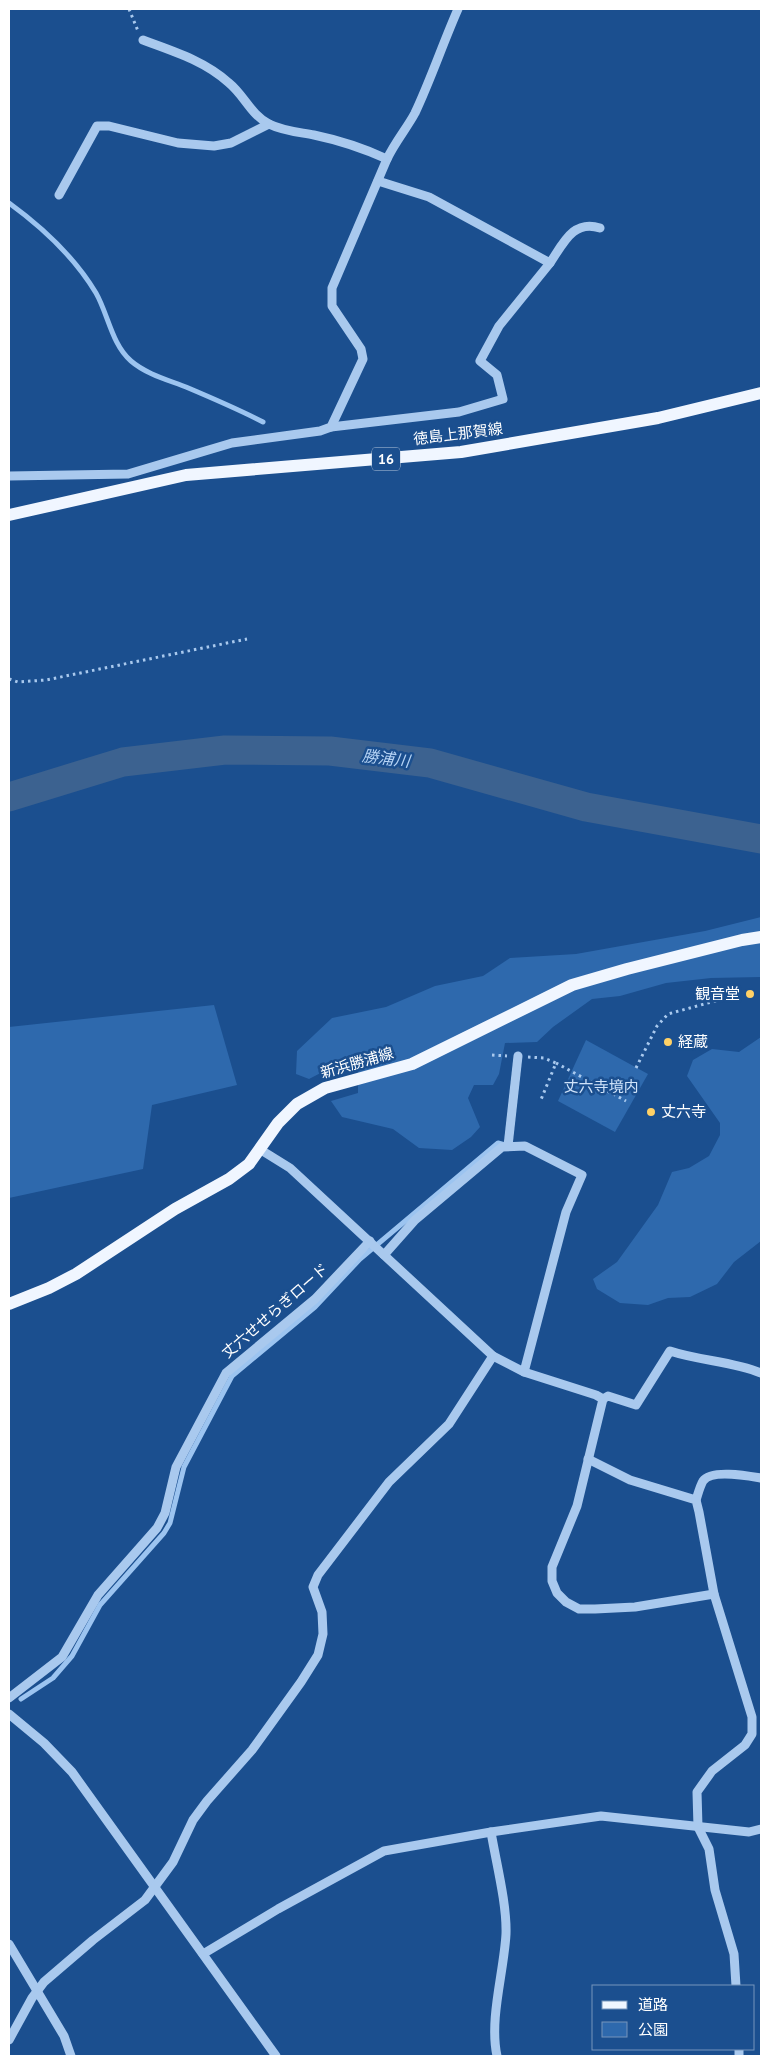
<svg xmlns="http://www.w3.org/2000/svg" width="770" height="2065" viewBox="0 0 770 2065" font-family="'PT Sans','Noto Sans JP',sans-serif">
	<rect width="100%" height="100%" fill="#1b4f8f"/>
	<g fill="#2e69ad">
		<path d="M761,917V977L711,978L666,983L620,996L592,999L553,1027L537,1042L505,1043L499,1074L493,1085H474L468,1098L480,1127L471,1137L452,1150L419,1148L393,1129L342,1117L331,1101L358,1093V1069L336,1065L309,1079L296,1074L297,1051L332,1018L386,1007L435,986L483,976L510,958L576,954L705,931Z"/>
		<path d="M214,1005L237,1085L152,1105L143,1169L9,1198V1027Z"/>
		<path d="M761,1037V1241L734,1262L717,1284L690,1297L668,1298L648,1305L620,1303L597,1289L593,1279L617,1262L658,1205L672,1172L689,1168L709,1156L720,1135V1123L687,1076L693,1060L712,1049L739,1052Z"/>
		<path d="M586,1040L648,1074L615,1132L558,1101Z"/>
	</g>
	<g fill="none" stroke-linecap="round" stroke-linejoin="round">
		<g stroke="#9cc4f0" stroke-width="5">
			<path d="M9,203C42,227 75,258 96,293C108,314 112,345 131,361C146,374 168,380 186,387C212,398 238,409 263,422"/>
			<path d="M21,1699L53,1678L72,1656L100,1605L164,1533L170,1523L184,1467L232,1376L315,1307L360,1259L498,1143L505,1145"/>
		</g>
		<path stroke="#3c6290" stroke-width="29" d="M9,797L123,762L225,750L330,751L430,763L586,807L761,839"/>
		<g stroke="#a9c9ee" stroke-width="3" stroke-dasharray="2.5 4" stroke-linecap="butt">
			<path d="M129,9L138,31"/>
			<path d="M9,679L18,682L46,680L247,639"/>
			<path d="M492,1055L507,1056"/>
			<path d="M528,1057L544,1058L556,1063L540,1102"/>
			<path d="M556,1063L626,1101"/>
			<path d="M636,1068L657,1026L668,1014L737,995"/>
		</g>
		<g stroke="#a9c9ee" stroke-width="9">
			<path d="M143,40C173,51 205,61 229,83C244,95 251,115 269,124C283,131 298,132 314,135C338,140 363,148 387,159"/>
			<path d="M378,181L429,197L550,263C563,244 573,219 600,228"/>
			<path d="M59,195L97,126H109L178,143L214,146L231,143L269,124"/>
			<path d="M331,427L459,412L503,399L497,375L480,361L499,326L550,263"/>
			<path d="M9,476L128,474L232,443L320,431L331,427L363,359L361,349L332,306V288L387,159C395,142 407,128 415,113C431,79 443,43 458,9"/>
			<path d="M508,1146L518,1056"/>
			<path d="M261,1150L290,1168L493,1356L524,1372L596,1395L603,1399L577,1506L552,1567V1581L557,1593L566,1602L579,1609H595L635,1607L714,1594"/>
			<path d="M384,1255L415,1220L502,1147L525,1146L582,1175L566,1212L524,1372"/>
			<path d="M603,1399L608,1396L636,1405L670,1351C700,1361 732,1361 761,1373"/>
			<path d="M588,1459L630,1480L696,1500L699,1512L714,1594L752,1717V1734L745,1745L712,1771L697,1792L698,1827L709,1849L715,1890L734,1954L736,1986"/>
			<path d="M696,1500C698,1494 700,1486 703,1481C711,1469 749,1476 761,1478"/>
			<path d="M9,1698L62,1657L98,1595L157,1528L165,1513L176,1467L226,1373L315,1299L370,1241"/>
			<path d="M9,1714L44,1743L72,1772L276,2056"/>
			<path d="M491,1832C496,1862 507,1904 506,1934C504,1972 489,2019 497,2056"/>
			<path d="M9,1944L64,2036L71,2056"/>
			<path d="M203,1954L278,1909L384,1851L491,1832L601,1816L749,1832L761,1829"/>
			<path d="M9,2040L32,1998L44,1982L93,1940L145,1900L173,1862L193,1820L207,1801L252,1750L301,1682L318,1655L323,1634L322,1612L313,1587L318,1575L389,1482L449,1424L493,1356"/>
			<path d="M739,2049V2056"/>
		</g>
		<g stroke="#f0f6ff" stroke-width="12">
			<path d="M9,515L186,475L461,452L658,418L761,393"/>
			<path d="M9,1304L49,1288L76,1274L175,1209L229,1179L249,1164L278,1123L297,1104L325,1088L412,1064L572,985L627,969L742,940L761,937"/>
		</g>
	</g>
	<g fill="#ffd166" stroke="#1b4f8f" stroke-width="2">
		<circle cx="750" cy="994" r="5"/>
		<circle cx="668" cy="1042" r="5"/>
		<circle cx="651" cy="1112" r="5"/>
	</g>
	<g text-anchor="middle" stroke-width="5" stroke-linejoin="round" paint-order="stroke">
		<rect fill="#1b4f8f" stroke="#bbcadd" stroke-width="1" x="372" y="447.5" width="28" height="23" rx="4"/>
		<g font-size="14" font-weight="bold" fill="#fff">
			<text x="386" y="464">16</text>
		</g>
		<g font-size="15" fill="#fff" stroke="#1b4f8f">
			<text transform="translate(458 434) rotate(-7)" y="5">徳島上那賀線</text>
			<text transform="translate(357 1063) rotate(-16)" y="5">新浜勝浦線</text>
			<text transform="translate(275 1311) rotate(-41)" y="5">丈六せせらぎロード</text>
		</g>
		<g font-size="15" fill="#fff" stroke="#1b4f8f" text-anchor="start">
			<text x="740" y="999" text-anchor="end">観音堂</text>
			<text x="678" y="1047">経蔵</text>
			<text x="661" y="1117">丈六寺</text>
		</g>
		<g font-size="15" fill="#cfe3fa" stroke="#1b4f8f">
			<text x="601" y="1092">丈六寺境内</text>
		</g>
		<g font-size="16" font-style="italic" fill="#b5d3f5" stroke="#1b4f8f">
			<text transform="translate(386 758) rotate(7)" y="6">勝浦川</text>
		</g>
	</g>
	<rect width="770" height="2065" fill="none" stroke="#ffffff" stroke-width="20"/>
	<rect x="592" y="1985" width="162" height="65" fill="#1b4f8f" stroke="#7695bc"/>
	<rect x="602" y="2001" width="25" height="8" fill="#f0f6ff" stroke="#7695bc"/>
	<text x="638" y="2010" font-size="15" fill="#ffffff">道路</text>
	<rect x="602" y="2022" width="25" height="15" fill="#2e69ad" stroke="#7695bc"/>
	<text x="638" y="2035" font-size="15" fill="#ffffff">公園</text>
</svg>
